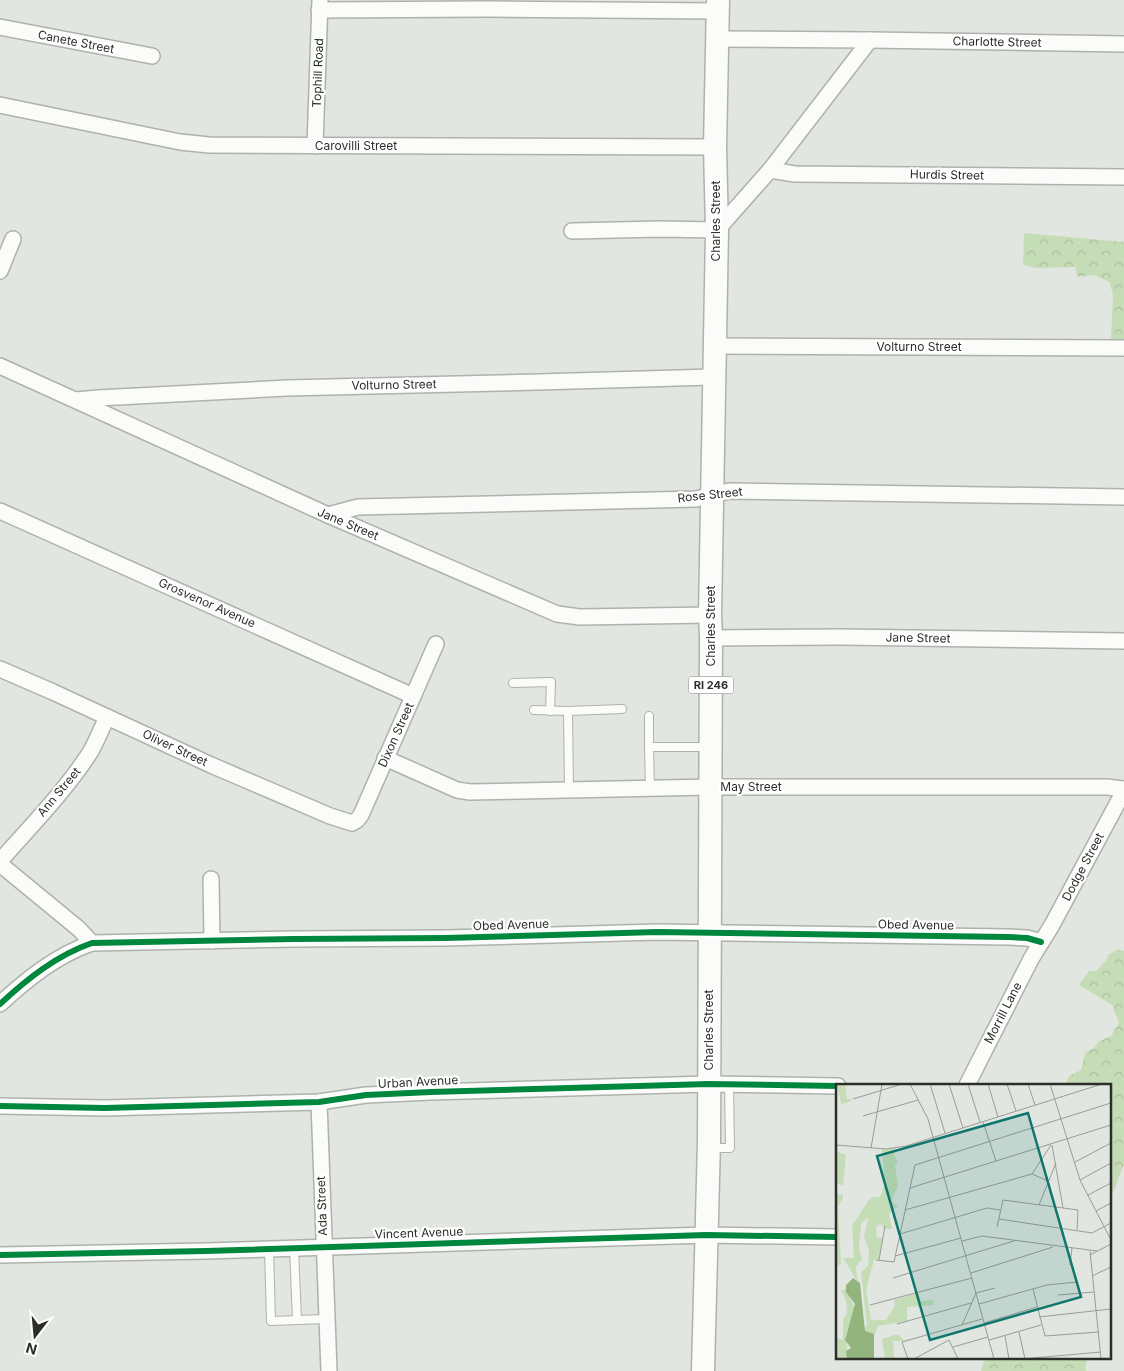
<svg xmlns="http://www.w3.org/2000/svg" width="1124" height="1371" viewBox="0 0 1124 1371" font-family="Inter,sans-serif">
	<defs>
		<pattern id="forest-crowns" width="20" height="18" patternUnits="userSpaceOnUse" patternTransform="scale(1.25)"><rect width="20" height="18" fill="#c5ddb7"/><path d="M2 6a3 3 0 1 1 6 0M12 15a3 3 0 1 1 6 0" fill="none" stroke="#a9be9d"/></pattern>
	</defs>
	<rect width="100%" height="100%" fill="#e2e6e0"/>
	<g fill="url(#forest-crowns)">
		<path d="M1024,233L1124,242V344H1112L1111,340L1113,294L1109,282L1094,275L1078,277L1075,267L1036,268L1023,265Z"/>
		<path d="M1118,949L1124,951V1164L1110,1200V1085H1066L1069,1076L1081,1070L1085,1053L1095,1047L1098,1042L1111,1036L1119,1023L1112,1005L1079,985L1089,971H1097L1107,959L1108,955Z"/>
		<path d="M989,1357H1088L1085,1368L1087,1371H981L985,1359Z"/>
	</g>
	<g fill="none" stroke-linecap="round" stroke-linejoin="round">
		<g stroke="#aeb2ad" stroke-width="10">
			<g id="service">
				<path d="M513,683L551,682L550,711"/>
				<path d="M534,710L568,711"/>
				<path d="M649,716V747"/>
				<path d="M650,789L649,747H708"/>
				<path d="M569,790L568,711L622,709"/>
				<path d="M710,1148H730L729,1084"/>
				<path d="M294,1248L297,1320"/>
				<path d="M269,1249L271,1321L326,1319"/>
			</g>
		</g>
		<g stroke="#aeb2ad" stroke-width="18">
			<g id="minor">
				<path d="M319,10L489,9L718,11"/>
				<path d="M0,27L152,56"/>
				<path d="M717,39L870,40L1124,44"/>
				<path d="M0,105L180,142L209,145L715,147"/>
				<path d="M315,146L320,1"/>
				<path d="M770,170L795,174L1124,177"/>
				<path d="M572,231L660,229L717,230L770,170L870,40"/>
				<path d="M0,271L13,239"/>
				<path d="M714,346L1124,348"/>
				<path d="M0,366L328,515L557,614L580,617L710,615"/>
				<path d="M76,400L98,398L287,388L538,382L713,377"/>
				<path d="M0,511L413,696"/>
				<path d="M328,515L358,507L696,499L729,491L1124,497"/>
				<path d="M711,638L841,637L1124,641"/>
				<path d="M0,669L53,692L211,765L330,816L352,823L357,820L361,815L436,644"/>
				<path d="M385,758L457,790L470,792L710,787H1107L1124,789"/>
				<path d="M0,861C30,827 67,789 91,751C97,740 102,728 107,717"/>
				<path d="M0,864L79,929L92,943"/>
				<path d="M211,879L212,941"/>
				<path d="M0,1004C27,979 57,955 92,943L294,939L445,938L657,932L1008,937L1027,938L1041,942"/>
				<path d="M967,1085L1031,959L1052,925L1124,791"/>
				<path d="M319,1102L329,1371"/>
				<path d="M0,1106L105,1108L319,1102L366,1095L431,1092L708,1084L838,1086"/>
				<path d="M0,1255L206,1251L706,1235L838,1237"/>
			</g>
		</g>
		<g stroke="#aeb2ad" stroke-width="25">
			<path id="primary" d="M703,1371L709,1141L711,638L710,615L717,230L715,147L718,0"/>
		</g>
		<use href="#service" stroke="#fbfbfa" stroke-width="8"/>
		<use href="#minor" stroke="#fbfbfa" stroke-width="15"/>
		<use href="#primary" stroke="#fbfbfa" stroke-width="22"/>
		<g stroke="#fff" stroke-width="9">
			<g id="cycleway">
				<path d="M0,1004C27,979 57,955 92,943L294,939L445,938L657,932L1008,937L1027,938L1041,942"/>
				<path d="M0,1106L105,1108L319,1102L366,1095L431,1092L708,1084L838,1086"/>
				<path d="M0,1255L206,1251L706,1235L838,1237"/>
			</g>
		</g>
		<use href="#cycleway" stroke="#00873e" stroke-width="6"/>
	</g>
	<g text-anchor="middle" stroke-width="4.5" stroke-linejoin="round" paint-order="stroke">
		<rect fill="#fff" stroke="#6b6d69" stroke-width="1" x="688.5" y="676.5" width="45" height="17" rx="4"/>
		<g font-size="11" font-weight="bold" fill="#2b2e29">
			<text x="711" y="689">RI 246</text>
		</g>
		<g font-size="12" fill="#2b2e29" stroke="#fff">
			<text transform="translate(76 42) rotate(11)" y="4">Canete Street</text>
			<text transform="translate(997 42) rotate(1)" y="4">Charlotte Street</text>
			<text transform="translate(318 73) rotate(-88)" y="4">Tophill Road</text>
			<text x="356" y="150">Carovilli Street</text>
			<text transform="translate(947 175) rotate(1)" y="4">Hurdis Street</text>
			<text transform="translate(716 221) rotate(-90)" y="4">Charles Street</text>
			<text x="919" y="351">Volturno Street</text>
			<text transform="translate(394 385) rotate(-1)" y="4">Volturno Street</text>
			<text transform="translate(710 495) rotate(-6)" y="4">Rose Street</text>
			<text transform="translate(348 524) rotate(23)" y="4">Jane Street</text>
			<text transform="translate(207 603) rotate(24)" y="4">Grosvenor Avenue</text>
			<text transform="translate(711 626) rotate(-90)" y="4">Charles Street</text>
			<text transform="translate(918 638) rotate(1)" y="4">Jane Street</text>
			<text transform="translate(396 735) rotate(-66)" y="4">Dixon Street</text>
			<text transform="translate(175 748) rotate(25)" y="4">Oliver Street</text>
			<text x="751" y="791">May Street</text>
			<text transform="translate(59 792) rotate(-50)" y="4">Ann Street</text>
			<text transform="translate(1083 867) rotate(-62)" y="4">Dodge Street</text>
			<text transform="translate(511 925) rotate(-2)" y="4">Obed Avenue</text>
			<text transform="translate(916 925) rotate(1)" y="4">Obed Avenue</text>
			<text transform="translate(1003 1013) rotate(-63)" y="4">Morrill Lane</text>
			<text transform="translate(709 1030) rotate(-90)" y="4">Charles Street</text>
			<text transform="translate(418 1082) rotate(-3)" y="4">Urban Avenue</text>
			<text transform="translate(322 1206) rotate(-92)" y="4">Ada Street</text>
			<text transform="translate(419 1233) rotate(-2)" y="4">Vincent Avenue</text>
		</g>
	</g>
	<g transform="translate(836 1084)">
		<rect width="275" height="275" fill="#e2e6e0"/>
		<path d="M0,67L10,71L7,102L1,99Z" fill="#c5ddb7"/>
		<path d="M1,0H9L11,15H16L13,18L5,20ZM60,64L58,71L62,79L59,82L62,101L55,118L62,122L53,130L56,145H49L44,140L40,143L41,153L47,154L43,175L38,176L30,206L35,236H50L59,222L58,216L82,209L85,217L97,216L98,221L71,223V237L42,242L38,252L27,246L31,241L25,188L32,182L33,167L28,153L32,134L25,139L23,165L26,175L20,183L22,198L7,174H18L16,142L32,117L36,113H44L49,100L46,65ZM0,107L4,112L6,109L7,114L2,123L5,180L0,182ZM10,205L19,225L10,250L12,275H0V254L7,256V235L11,230L10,216L5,207ZM62,250L68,257H57L58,274L49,275L46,255Z" fill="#c5ddb7"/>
		<path d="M17,194L24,199L29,247L38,250V275L11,274L10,267L15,264L9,256L19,220L10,208V201Z" fill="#93b47c"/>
		<path fill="none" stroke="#999c97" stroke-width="1" d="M74,0L92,35L158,275M94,0L109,49M113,0L127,44M132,0L144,38M152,0L162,33M171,0L180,27M192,0L199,21M214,0L244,96L275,156M17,15L66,0M27,32L82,16M147,38L160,77M0,61L50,65L70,62L266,0M216,61L227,124M35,64L46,0M239,78L275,59M196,90L212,97M244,96L275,79M74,104L275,41M252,111L275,99M203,121L220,79M69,126L196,90L215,61M260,127L275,119M163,135L256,149L275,139M161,143L167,116L242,126L241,146M64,150L151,124L164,126M126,157L146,152L261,167M254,167L265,275M254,171L275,160M59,172L125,154M40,176L58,178L79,81L275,19M43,176L49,142M234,181L236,164M135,189L217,163M256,192L275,183M57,194L181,156M197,205L209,252L263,248M222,211L258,208M143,220L211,201L241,198M34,221L136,194M203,233L275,225M148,239L201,223M61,240L135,219M126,241L140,209L159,204M183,248L189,275M169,252L173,275M153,256L205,241M117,263L152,253M72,275L66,258L146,235M78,275L113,256L122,275M186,275L265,268"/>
		<path fill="#0f766e" fill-opacity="0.15" stroke="#0f766e" stroke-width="2.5" d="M192,29L245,213L94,256L41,72Z"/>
		<rect width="275" height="275" fill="none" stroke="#2b2e29" stroke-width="2.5"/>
	</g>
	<g transform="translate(35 1336) rotate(196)" stroke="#ffffff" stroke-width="4" paint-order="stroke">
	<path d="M0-4L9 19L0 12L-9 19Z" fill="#2b2e29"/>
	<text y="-8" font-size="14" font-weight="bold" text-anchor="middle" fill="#2b2e29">N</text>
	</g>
</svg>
